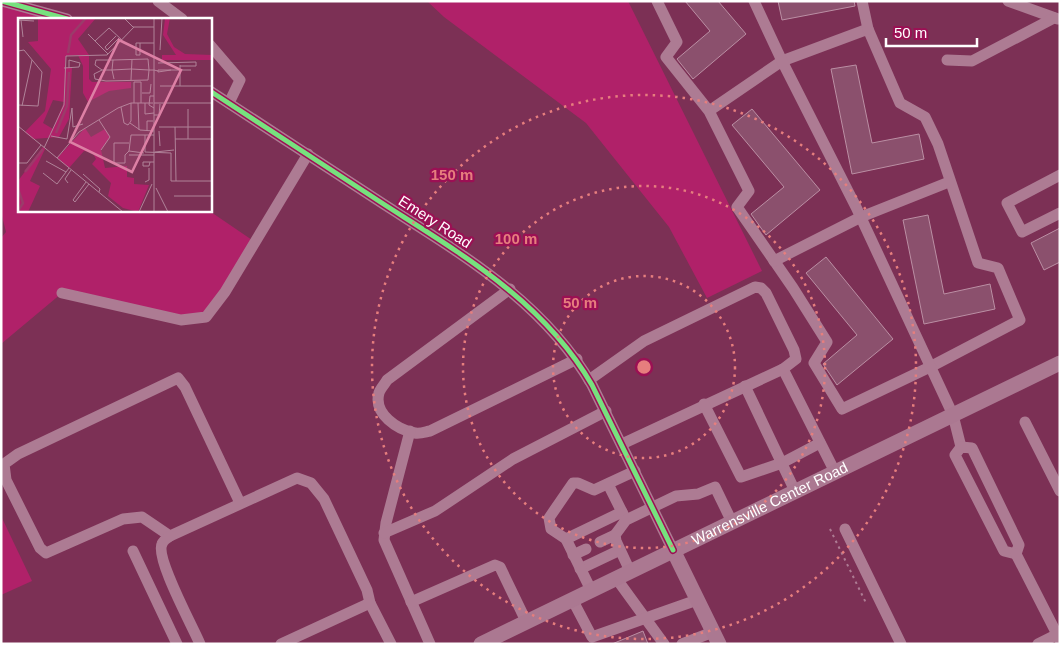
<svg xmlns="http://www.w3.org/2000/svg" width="1061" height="645" viewBox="0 0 1061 645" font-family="Helvetica,sans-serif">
	<rect width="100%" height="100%" fill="#7c3055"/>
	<g fill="#b02169">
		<path d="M1,1L67,19H19V210H208L255,242L206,317L181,320L62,293L1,344V238L6,232L1,212Z"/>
		<path d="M427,1H628L762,271L707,298L669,227L586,123L444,17Z"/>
		<path d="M1,516L32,581L1,595Z"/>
	</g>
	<g fill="#8b506d" stroke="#bb8fa4">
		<path d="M685,1H718L746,34L693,79L677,59L710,31Z"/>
		<path d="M778,1H854L855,6L782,20Z"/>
		<path d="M856,65L872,143L919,134L924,159L852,174L831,69Z"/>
		<path d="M752,109L820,190L766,235L751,214L784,187L732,125Z"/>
		<path d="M928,215L944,294L990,284L995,309L924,324L903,220Z"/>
		<path d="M1060,228V262L1044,270L1031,243Z"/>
		<path d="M826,257L893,339L837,385L823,364L857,335L806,273Z"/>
		<path d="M643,631L648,644H612Z"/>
	</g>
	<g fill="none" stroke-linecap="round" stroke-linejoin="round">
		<path stroke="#ad7b93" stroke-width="2" stroke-dasharray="2.5 4" stroke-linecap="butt" d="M830,529L866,603"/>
		<g stroke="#ad7b93" stroke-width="11">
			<path d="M2,1L67,19"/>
			<path d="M158,1L182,19"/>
			<path d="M657,1L677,42L666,57L709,111L749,191L737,207L793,288L827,342L814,363L842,409L930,367L1020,320L998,268L978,263L938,144L925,117L900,103L868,29L782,61L709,111"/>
			<path d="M754,1L782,61L856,207L953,415L961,447"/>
			<path d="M862,1L868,29"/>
			<path d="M1008,1L1058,19"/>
			<path d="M210,45L240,80L229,103"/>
			<path d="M947,60L972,61L1054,18"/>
			<path d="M210,91C268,129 327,167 385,205C463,255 544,302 592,385L673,550"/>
			<path d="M1060,175L1007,203L1022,232L1060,213"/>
			<path d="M774,261L861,217L949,182"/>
			<path d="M510,289L387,380C385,384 380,389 379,393C373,414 398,430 415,433C420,434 425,432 430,431L577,359"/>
			<path d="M62,293L181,320L206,317L225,292L308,154"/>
			<path d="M783,369L835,472"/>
			<path d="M589,380L644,341L755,287L761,288L766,293L794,350L796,359L783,369L622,444"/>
			<path d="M745,386L795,491"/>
			<path d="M704,404L741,477L782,463L820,443"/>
			<path d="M1025,422L1060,491"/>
			<path d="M410,431L386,523L384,540L430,644"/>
			<path d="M961,447L972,448L1019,545L1016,554L1004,551L955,455Z"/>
			<path d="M608,484L625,518"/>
			<path d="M240,503L185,387L178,378L18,454L4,464L6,480L40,548L46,553L123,519L142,517L170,536L297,478L311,483L324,499L367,590L370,603"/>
			<path d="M845,529L901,644"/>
			<path d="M384,533L435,511L513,459L606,411"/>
			<path d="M170,536C167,538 163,541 162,544C155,558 193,627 200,644"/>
			<path d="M566,539L622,512"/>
			<path d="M600,542L615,535"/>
			<path d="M133,551L177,644"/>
			<path d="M1016,554L1060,640"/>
			<path d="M573,555L586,549"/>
			<path d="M580,569L620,550"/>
			<path d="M630,571L616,541L615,535L626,520L676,496L698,494L715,487L732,522"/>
			<path d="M616,578L664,644"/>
			<path d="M591,590L566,539L551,529L549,518L573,483H578L594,490L635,471"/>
			<path d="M572,599L592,637L697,600"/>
			<path d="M411,602L495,565L500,567L526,621"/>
			<path d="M281,644L370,603L391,644"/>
			<path d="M682,644L713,632"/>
			<path d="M1038,644L1060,633"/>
		</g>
		<g stroke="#ab7891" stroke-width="15">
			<path d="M673,550L719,644"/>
			<path id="s1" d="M481,644L1060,363"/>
		</g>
		<g stroke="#9b1054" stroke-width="8">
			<g id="cycleway">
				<path d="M2,1L67,19"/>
				<path d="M210,91C268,129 327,167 385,205C463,255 544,302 592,385L673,550"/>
			</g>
		</g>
		<use href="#cycleway" stroke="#77e17e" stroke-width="5"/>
	</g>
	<g fill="none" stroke="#e67e7e" stroke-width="2.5" stroke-dasharray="2.5 5">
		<circle cx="644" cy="367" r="91"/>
		<circle cx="644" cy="367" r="181"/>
		<circle cx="644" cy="367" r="272"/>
	</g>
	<g text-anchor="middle" stroke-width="4.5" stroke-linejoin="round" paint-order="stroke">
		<g font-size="15" fill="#fff" stroke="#9b1054">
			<text transform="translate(435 222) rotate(33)" y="5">Emery Road</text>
			<text dy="5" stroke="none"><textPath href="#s1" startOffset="321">Warrensville Center Road</textPath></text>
		</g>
	</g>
	<g transform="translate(18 18)">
		<rect width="194" height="194" fill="#7c3055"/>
		<path d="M78,0L60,21L71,37V61L74,64H113V70L91,73L70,84L65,75V48L60,37L48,38L47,49H54L51,101L41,119L15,121L7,114L27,93L33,51L10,24L20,23V1ZM35,82L46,84L35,111L25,105ZM152,0L149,16L156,29L167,36L194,37V42H144V37H158L145,17L147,1ZM67,110L73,119L87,111L92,119L83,132L87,150L109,148V159L116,160V166L131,167L120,194L105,190L90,178L93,165L74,146L78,141L74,134L66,133L51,150L39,140ZM25,129L27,131L12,163L22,168L10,194H0V163Z" fill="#b02169" fill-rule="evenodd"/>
		<path fill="none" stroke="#9b3b6a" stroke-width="2.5" d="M50,35L53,17L68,0M38,115L49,88L51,54M7,154L25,131M0,171L5,185L0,193"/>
		<path fill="none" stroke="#b08399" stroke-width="1" d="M106,0L115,9H136M0,2L16,3M3,2L5,19M70,16L90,36M77,23L91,10L104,22M122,25V37H118V25H136M87,29L89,32L101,20M87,29L98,18M142,32L144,0M0,33L6,32L24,54L20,88L0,87M140,45L178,44V48H162M162,47V68M46,50L61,49L62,45L51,42V50M84,52L77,47L78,42H95M140,52H153L140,54ZM153,52H173M96,61L94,52L95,42L130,41L131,52L130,62L88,63L77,61L76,56L84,52H94L113,51L131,52H136L140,53M113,62L114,41M142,68H194M124,75H132L133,66M116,85V64H123V85M120,85L121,112M127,85V96L136,95M136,85H194M4,88L14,42M103,89L106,105L110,107L113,103V85M136,90L131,87L132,78H136M170,91V121M136,97H141L142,86M81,102L92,119L83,132M112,105L122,112L136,113M0,108L105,194M141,109H157L158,163M157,109H194M129,113V103H135M141,113L142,128M136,117H127V134L153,135M33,118L49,121M49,121L54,90L55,109L65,106M157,121H194M111,125H96V145H107V137L111,133L113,117H127M26,130L46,87L48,38L89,37L116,9M111,133L126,135M137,134L156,132M153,135V163H194M111,137H136M39,140L61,114L100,90L113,85H135M28,143L48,154M132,144L131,148H125V144H136M0,145H9L23,127M25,155L39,166L51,150M65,156L82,171L81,174M68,164L55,182L57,184L71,166M127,164L131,162V150M50,165L47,161L53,152M138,170L150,194M156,178H194M121,194L134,166M136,194V0"/>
		<path fill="#dd80a5" fill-opacity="0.15" stroke="#dd80a5" stroke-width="2.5" d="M101,22L163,52L114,154L52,124Z"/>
		<rect width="194" height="194" fill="none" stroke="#fff" stroke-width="2.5"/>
	</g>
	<circle cx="644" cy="367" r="8" fill="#e67e7e" stroke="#9b1054" stroke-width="2.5"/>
	<g font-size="15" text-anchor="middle" font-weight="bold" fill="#e67e7e" stroke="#9b1054" stroke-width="4.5" stroke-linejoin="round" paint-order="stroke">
		<text x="452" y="180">150 m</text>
		<text x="516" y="244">100 m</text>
		<text x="580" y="308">50 m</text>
	</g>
	<rect width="1061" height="645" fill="none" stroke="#ffffff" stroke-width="5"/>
	<path d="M886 38v8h91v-8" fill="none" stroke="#ffffff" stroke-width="2.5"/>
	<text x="894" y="38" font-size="15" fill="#ffffff" stroke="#9b1054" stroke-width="4" paint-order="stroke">50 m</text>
</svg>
